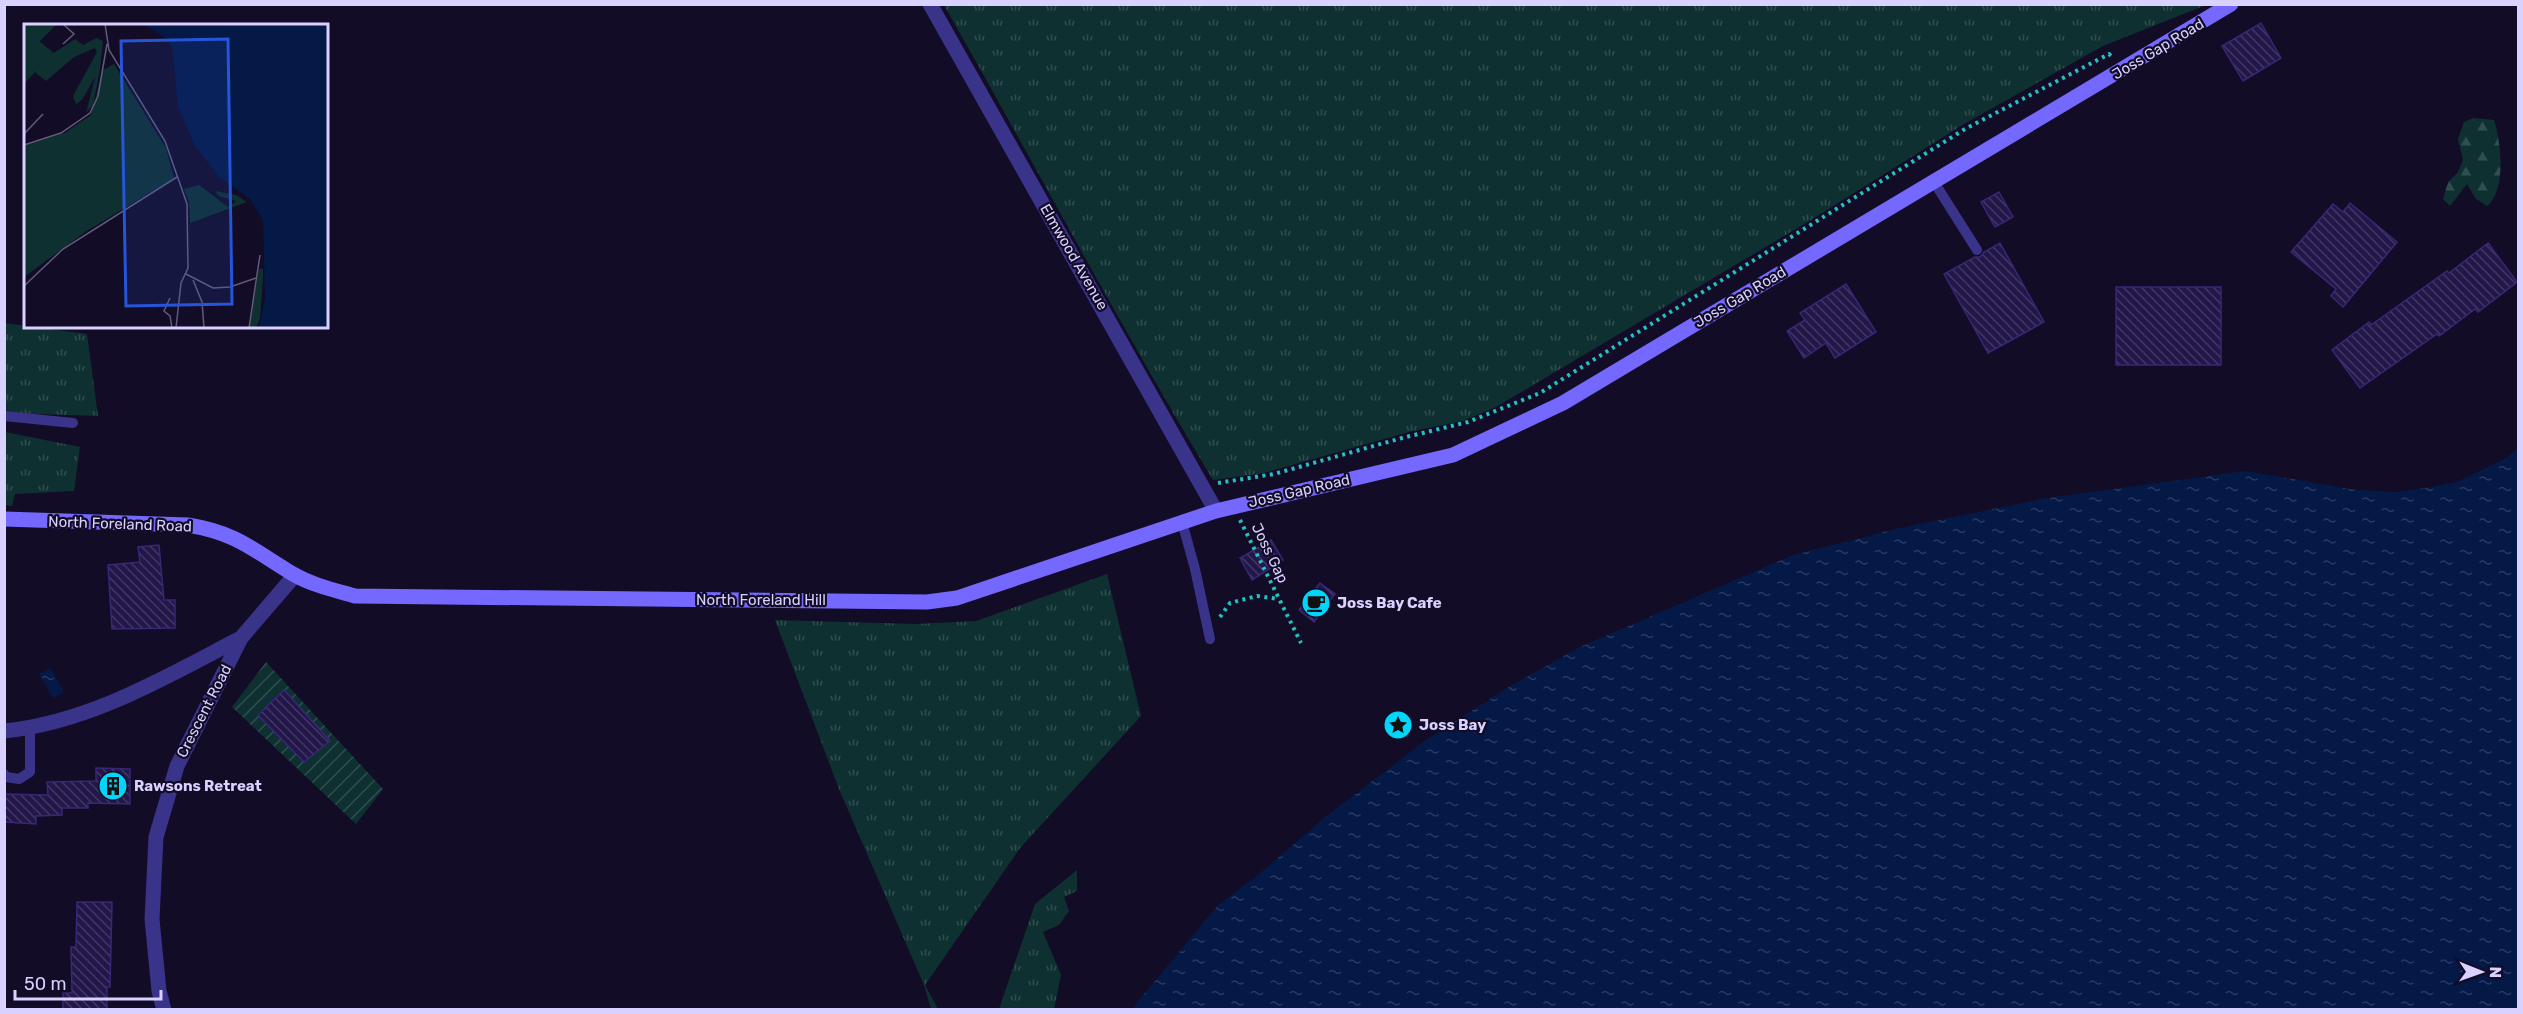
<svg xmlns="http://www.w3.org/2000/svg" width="2523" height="1014" viewBox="0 0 2523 1014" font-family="Rubik,sans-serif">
	<defs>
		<pattern id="grass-tufts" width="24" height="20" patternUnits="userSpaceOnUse" patternTransform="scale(1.5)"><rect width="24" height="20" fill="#0f3031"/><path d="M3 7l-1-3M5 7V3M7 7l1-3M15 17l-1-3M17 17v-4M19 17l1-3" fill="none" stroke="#314d50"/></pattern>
		<pattern id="forest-firs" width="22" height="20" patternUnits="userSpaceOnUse" patternTransform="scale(1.5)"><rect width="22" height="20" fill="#0f3031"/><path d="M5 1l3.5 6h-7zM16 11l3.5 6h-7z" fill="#314d50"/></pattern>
		<pattern id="garden-furrows" width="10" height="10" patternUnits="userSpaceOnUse" patternTransform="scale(1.5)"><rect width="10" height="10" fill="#0f3031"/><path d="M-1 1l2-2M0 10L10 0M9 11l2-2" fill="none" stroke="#314d50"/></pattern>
		<pattern id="water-ripples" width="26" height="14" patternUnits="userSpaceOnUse" patternTransform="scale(1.5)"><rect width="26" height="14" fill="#051947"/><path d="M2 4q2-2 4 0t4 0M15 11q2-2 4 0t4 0" fill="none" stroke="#293963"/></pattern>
		<pattern id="building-back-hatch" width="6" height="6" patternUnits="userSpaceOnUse" patternTransform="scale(1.5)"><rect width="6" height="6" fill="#231649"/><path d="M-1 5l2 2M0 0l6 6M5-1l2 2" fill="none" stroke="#423764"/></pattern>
	</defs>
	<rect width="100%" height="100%" fill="#120c26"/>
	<g fill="url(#grass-tufts)">
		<path d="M944,5H2206L2103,46L1964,124L1811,220L1496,407L1463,421L1409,432L1264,473L1213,480C1119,324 1034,163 944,5Z"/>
		<path d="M4,323L87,334L98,416L5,413Z"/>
		<path d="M5,432L80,447L74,491L15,494L12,506L5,505Z"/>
		<path d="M1107,574L1141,716L1020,848L925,985L938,1009H931L924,985L839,789L775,620L916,624L976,621Z"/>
		<path d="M1077,870V891L1064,897L1069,911L1059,925L1043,932L1061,975L1054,1009H999L1035,904Z"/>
	</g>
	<path fill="url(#forest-firs)" d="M2473,118L2494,120C2501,142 2507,190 2487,206L2476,199L2467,184L2450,206L2443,199L2448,182L2458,172L2463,160L2458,139L2464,122Z"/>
	<path fill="url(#garden-furrows)" fill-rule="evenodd" d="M266,662L383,789L356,824L232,707ZM284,690L329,741L304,762L258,714Z"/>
	<g fill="url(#water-ripples)">
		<path d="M2518,448V1009L1131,1010L1218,905L1258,875L1324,818L1426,740L1509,687L1580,647L1793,555L1900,528L2047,498L2246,471L2351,489L2396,492L2431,487L2456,482L2506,458Z"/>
		<path d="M50,668L64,692L53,698L39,674Z"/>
	</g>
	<path fill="#120c26" d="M2518,445V448L2506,458L2456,482L2396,492L2351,489L2236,469L2247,468L2351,486L2396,489L2455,479L2481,469L2504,456Z"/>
	<g fill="url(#building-back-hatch)" stroke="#3a2677" stroke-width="1.5">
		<path d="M2261,23L2281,58L2243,81L2222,46Z"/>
		<path d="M1999,192L2013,217L1995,227L1981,202Z"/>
		<path d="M2350,203L2397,242L2343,307L2331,296L2336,289L2291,252L2333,204L2343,212Z"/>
		<path d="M2000,243L2044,322L1988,353L1944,274L1975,257H1980L1984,252Z"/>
		<path d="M2488,243L2517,282L2478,312L2475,309L2439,336L2437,334L2360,388L2332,350L2369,322L2371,325L2447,271L2449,273Z"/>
		<path d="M1846,284L1876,332L1835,358L1826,343L1804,358L1787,331L1805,320L1800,313Z"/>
		<rect x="2116" y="287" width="105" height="78"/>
		<path d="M1271,540L1283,560L1252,580L1240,558Z"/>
		<path d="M159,545L164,600H175V628L112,629L108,565L140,562L138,547Z"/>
		<path d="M1320,583L1335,594L1314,622L1299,610Z"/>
		<path d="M284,690L330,741L304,762L258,715Z"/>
		<path d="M96,768L130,769V804L88,803V808H62V815L36,816V824L4,822V794L48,795L47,782L96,781Z"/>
		<path d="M77,902H112L110,987H107V1010H63V993H72L71,947H76Z"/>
	</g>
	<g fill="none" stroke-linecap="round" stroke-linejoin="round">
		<g stroke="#23c2c0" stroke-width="4" stroke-dasharray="3 4.5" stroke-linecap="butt">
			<path d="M1218,483L1274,474L1402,438L1468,422L1540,393L1965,129L2109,54L2111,56"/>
			<path d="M1240,520L1301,643"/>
			<path d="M1220,617L1230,603L1257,596L1279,599"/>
		</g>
		<g stroke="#3a338a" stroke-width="10">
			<path d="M1934,182L1977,250"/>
			<path d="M4,416L73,423"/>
			<path d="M1182,522L1195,569L1210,639"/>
			<path d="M4,774L6,777L19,779L30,772V728"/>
		</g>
		<g stroke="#3a338a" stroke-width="15">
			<path d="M4,731C91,722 165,677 241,638"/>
			<path d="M164,1010L159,991L152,919L156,837L177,766L241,638L295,575"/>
		</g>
		<path stroke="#3a338a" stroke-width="15" d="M930,4L1216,511"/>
		<path stroke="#7468ff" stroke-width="15" d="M4,519L188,525C237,533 253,550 293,574C312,585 334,590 355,596L927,602L957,598L1216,511L1453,455L1563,403L2231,4"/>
	</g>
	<defs>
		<g id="cafe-disc" transform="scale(1.5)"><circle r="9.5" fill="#00d6fc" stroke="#120c26"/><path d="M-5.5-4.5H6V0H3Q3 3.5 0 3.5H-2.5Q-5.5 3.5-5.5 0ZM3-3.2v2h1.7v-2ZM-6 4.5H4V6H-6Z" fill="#111"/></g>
		<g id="sight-disc" transform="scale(1.5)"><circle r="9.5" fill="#00d6fc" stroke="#120c26"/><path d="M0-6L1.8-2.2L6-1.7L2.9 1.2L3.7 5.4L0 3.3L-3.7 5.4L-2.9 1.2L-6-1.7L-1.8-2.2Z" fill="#111"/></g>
		<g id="building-disc" transform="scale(1.5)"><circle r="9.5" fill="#00d6fc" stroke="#120c26"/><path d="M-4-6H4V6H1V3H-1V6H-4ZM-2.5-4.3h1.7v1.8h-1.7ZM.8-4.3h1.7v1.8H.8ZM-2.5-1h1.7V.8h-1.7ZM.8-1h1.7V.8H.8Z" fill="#111"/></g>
	</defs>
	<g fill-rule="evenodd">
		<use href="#cafe-disc" x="1316" y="603"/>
		<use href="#sight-disc" x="1398" y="725"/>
		<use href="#building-disc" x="113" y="786"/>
	</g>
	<g text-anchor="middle" stroke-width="4.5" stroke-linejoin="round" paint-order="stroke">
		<g font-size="15" fill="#d9d1ff" stroke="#120c26">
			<text transform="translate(2158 49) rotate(-31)" y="5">Joss Gap Road</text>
			<text transform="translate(1074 257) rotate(60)" y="5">Elmwood Avenue</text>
			<text transform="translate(1740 297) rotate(-31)" y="5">Joss Gap Road</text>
			<text transform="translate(1299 491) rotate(-13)" y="5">Joss Gap Road</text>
			<text transform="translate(120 524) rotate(2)" y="5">North Foreland Road</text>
			<text transform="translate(1270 553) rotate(64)" y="5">Joss Gap</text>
			<text x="761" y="605">North Foreland Hill</text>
			<text transform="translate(204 711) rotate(-63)" y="5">Crescent Road</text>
		</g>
		<g font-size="15" font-weight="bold" fill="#d9d1ff" stroke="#120c26" text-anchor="start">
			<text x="1337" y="608">Joss Bay Cafe</text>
			<text x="1419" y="730">Joss Bay</text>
			<text x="134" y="791">Rawsons Retreat</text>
		</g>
	</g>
	<g transform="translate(24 24)">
		<rect width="304" height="304" fill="#120c26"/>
		<path d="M0,0H33L16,17L20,35L0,57ZM90,40L142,124L150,154L61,208L0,253V122L41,109L67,91L79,46ZM175,161L204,183L212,177L195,172L191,167L212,171L223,178L166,199L165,178L160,165ZM235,245H239V255L236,294L232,304H225Z" fill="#0f3031"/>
		<path d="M72,14L79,17L76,45L69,81L62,89L71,53L58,76L52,80L49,72L73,28L71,24L50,33L22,57L11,48L0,60V44L10,46L20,35L10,24L15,17L30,29L51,15L59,21Z" fill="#0f3031"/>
		<path d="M119,0H304V304H235L241,274L239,197L226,175L195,153L171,122L154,82L148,23L139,12Z" fill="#051947"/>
		<path fill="none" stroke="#625b7d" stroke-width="1.5" d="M81,0L85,26L141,117L163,180L164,244L157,259L152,304M39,20L50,10L39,0M0,110L19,90M0,121L37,109L66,89L74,72L83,20M162,250L189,264L206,263L232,254M169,256L178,278L180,304M0,262L39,225L153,153M146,274L140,287L146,292L148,304M225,304L236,231"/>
		<path fill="#2655da" fill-opacity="0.15" stroke="#2655da" stroke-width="3" d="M204,15L208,280L102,282L97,17Z"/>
		<rect width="304" height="304" fill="none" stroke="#d9d1ff" stroke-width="3"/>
	</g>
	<rect width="2523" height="1014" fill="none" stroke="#d9d1ff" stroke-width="12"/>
	<g transform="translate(2481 972) rotate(91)" stroke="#120c26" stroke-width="4.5" paint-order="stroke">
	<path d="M0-4.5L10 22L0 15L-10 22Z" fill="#d9d1ff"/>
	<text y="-9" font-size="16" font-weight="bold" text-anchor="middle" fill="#d9d1ff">N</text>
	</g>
	<path d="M15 990v9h146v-9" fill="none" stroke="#d9d1ff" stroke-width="3"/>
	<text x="24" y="990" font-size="18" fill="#d9d1ff" stroke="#120c26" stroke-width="4.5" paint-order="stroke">50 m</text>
</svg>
